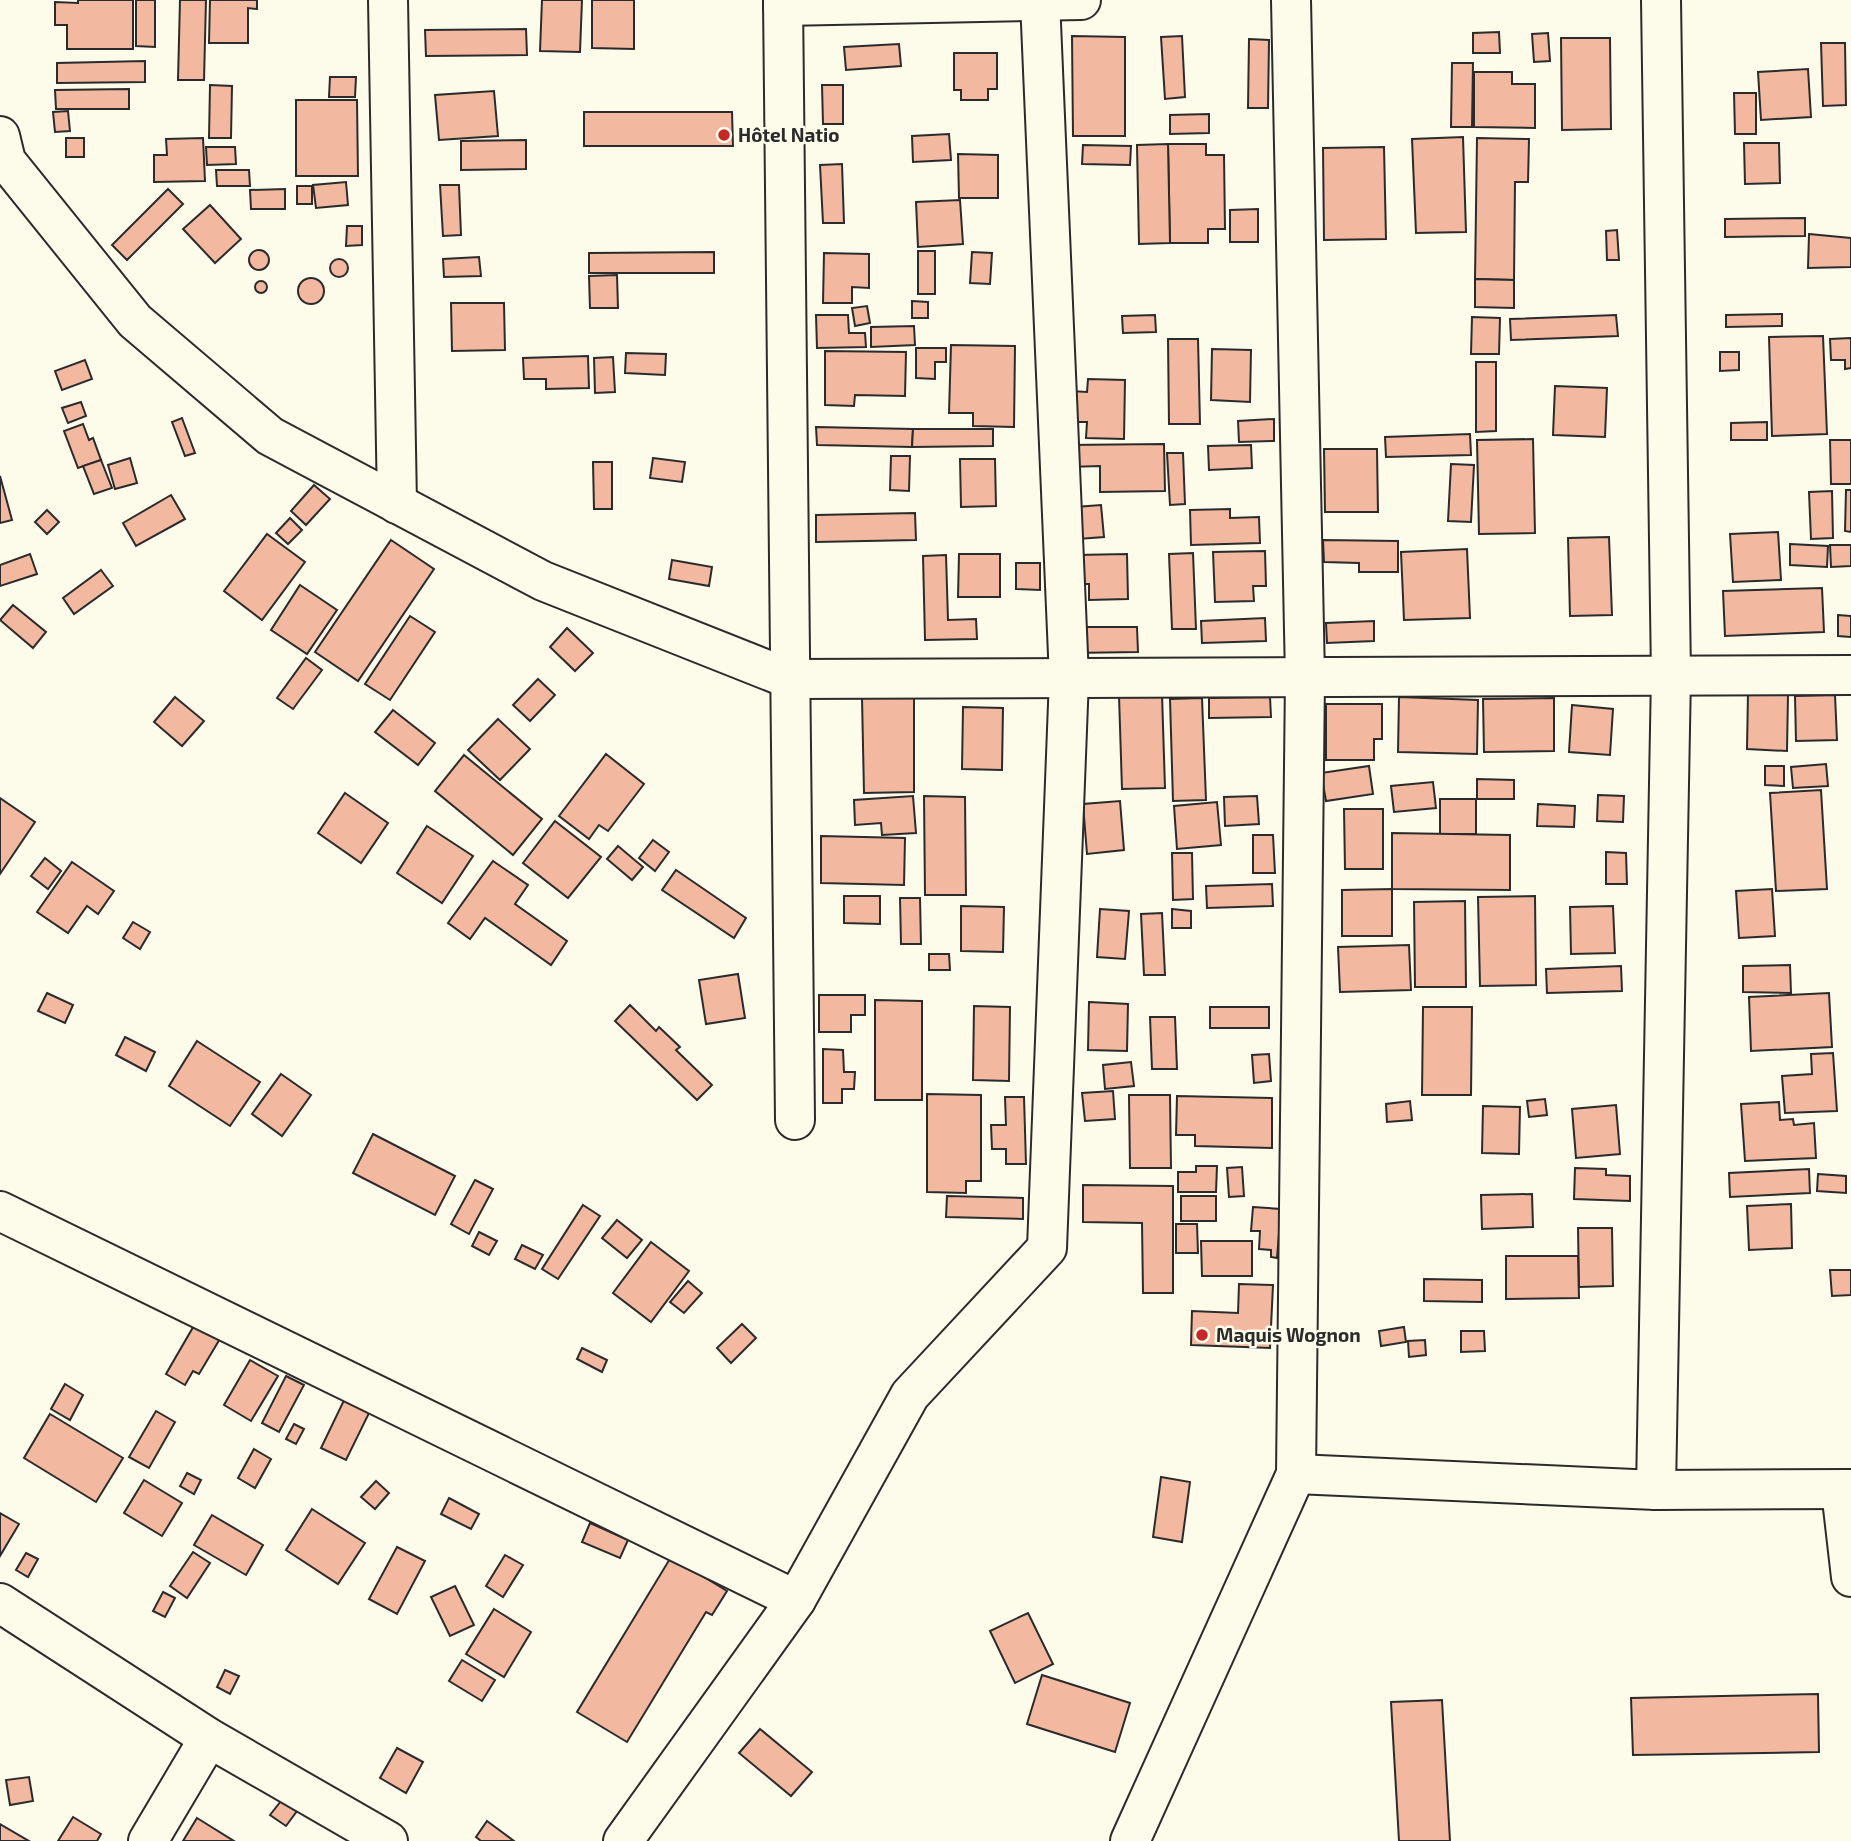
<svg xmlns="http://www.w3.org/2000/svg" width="1851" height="1841" viewBox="0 0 1851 1841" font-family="'Exo 2',sans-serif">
	<rect width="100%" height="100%" fill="#fdfbea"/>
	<g fill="#f2b8a0" stroke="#2b2b2b" stroke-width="2">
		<path d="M78,0H133V49H67V25H55V2L78,3Z"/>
		<path d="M136,0H155V47L136,46Z"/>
		<path d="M180,0H206L204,80H178Z"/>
		<path d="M210,0H257V9L248,8V43H209Z"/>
		<path d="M542,0H582L580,52L540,51Z"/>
		<path d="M592,0H634V49L592,48Z"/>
		<path d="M526,29L527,55L426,56L425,30Z"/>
		<path d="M1499,32L1500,53H1473V33Z"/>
		<path d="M1548,33L1550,61L1534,62L1532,34Z"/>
		<path d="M1072,36L1125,37V136H1073Z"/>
		<path d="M1182,36L1185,97L1165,99L1161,37Z"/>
		<path d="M1561,38H1610L1611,129L1562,130Z"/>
		<path d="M1249,39L1269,40L1268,108H1248Z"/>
		<path d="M1821,43H1845L1846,105L1823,106Z"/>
		<path d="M899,44L901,66L846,70L844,47Z"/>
		<path d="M954,53H997V89H988V100H961V90H954Z"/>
		<path d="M145,61V82L57,83V63Z"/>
		<path d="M1452,63H1473L1472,127H1451Z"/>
		<path d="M1808,69L1811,117L1761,120L1758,72Z"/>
		<path d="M1474,72H1512V84H1535V128L1474,127Z"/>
		<path d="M330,77H356L355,97H329Z"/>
		<path d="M210,85L232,86L231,138H209Z"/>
		<path d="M822,85H843V124H823Z"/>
		<path d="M129,89V109H56L55,90Z"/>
		<path d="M494,91L498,136L439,140L435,95Z"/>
		<path d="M1734,93H1756V134H1735Z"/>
		<path d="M296,100H357L358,176H296Z"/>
		<path d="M68,111L70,131L55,132L53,112Z"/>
		<path d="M584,112H732L733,146H584Z"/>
		<path d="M1209,114V133L1170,134V115Z"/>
		<path d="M949,134L951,160L913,162L912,136Z"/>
		<path d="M1463,137L1466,232L1416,233L1412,139Z"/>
		<rect x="66" y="138" width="18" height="19"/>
		<path d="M203,138L205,181L154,182V155H167L166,139Z"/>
		<path d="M1477,138L1529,139L1528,182H1515L1514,280L1475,279Z"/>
		<path d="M526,140V169L461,170V141Z"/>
		<path d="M1744,143H1779L1780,183L1745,184Z"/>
		<path d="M1168,144H1206V155H1224L1225,229H1208V243H1170Z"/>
		<path d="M1168,144L1170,243L1139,244L1137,145Z"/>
		<path d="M1083,145L1131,146L1130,165L1082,164Z"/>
		<path d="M206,147H235L236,164L207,165Z"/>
		<path d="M1384,147L1386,239L1324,240L1323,148Z"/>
		<path d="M958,154L998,155V198H959Z"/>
		<path d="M842,164L844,223H823L820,165Z"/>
		<path d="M216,170H249L250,186H217Z"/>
		<path d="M346,182L348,205L316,208L313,185Z"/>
		<path d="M440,185H459L461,235L443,236Z"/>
		<rect x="297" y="186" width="15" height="18"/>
		<path d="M168,189L183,204L127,260L112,245Z"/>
		<path d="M285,189V209H251L250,190Z"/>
		<path d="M960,200L963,244L918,247L916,202Z"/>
		<path d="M210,205L241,239L215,263L183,229Z"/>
		<path d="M1258,209V242H1230V210Z"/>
		<path d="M1805,218V236L1725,237V219Z"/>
		<path d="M347,226H362V245L346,246Z"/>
		<path d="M1617,230L1619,260H1607L1606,231Z"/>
		<path d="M1809,234L1851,238V267L1808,268Z"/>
		<circle cx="259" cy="260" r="10"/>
		<rect x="918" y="251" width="17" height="43"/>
		<path d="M714,252V273H589V253Z"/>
		<path d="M972,252L992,253L990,284L970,283Z"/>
		<path d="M824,253L869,254V288L852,287V303H823Z"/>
		<path d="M479,257L481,276L444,277L443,259Z"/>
		<circle cx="339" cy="268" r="9"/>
		<path d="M617,275L618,308H590L589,276Z"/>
		<circle cx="311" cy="291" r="13"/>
		<path d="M1475,279L1514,280V308L1475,307Z"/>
		<circle cx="261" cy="287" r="6"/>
		<path d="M912,301L928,302V318H912Z"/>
		<path d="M451,303H504L505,350L452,351Z"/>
		<path d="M867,306L870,323L855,326L852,308Z"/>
		<path d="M1782,314V326L1726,327V315Z"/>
		<path d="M816,315H848L849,333H865L866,347L817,348Z"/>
		<path d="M1155,315L1156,332L1123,333L1122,316Z"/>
		<path d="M1616,315L1618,336L1511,340L1510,319Z"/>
		<path d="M1472,317L1500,318L1499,354H1471Z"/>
		<path d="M914,326L915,345L871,347V327Z"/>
		<path d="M1823,336L1827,434L1772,436L1769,337Z"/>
		<path d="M1851,338V368L1845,369V360H1831L1830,339Z"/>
		<path d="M1168,339H1198L1200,424H1169Z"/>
		<path d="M951,345L1015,346L1014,427L973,426V413H949Z"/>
		<path d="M916,348H946V362H935V379L916,378Z"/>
		<path d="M1212,349L1251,350L1250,402L1211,400Z"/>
		<path d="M825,351L906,352L905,396L855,395L854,406L825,405Z"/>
		<path d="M1720,352H1739V370L1720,371Z"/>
		<path d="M626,353L666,354L665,375L625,373Z"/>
		<path d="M588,356L589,388L546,389V379H524L523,358Z"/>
		<path d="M613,357L615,392L595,393L594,358Z"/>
		<path d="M85,360L92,379L62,390L55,371Z"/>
		<path d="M1476,362H1496V431L1476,432Z"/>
		<path d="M1088,379L1125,380L1124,439L1086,438L1087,422H1071V391L1087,392Z"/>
		<path d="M1555,386L1607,388L1605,437L1553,435Z"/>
		<path d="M81,402L86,416L68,423L62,408Z"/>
		<path d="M182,418L195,453L185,456L172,422Z"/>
		<path d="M1274,419V441L1239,442L1238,421Z"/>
		<path d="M1767,422V440H1731V423Z"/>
		<path d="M83,424L89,440L93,438L101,460L78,468L64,431Z"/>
		<path d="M816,427L913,429L912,447L817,445Z"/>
		<path d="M913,429H993V446L912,447Z"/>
		<path d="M1470,434L1471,455L1386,457L1385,437Z"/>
		<path d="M1533,439L1535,533L1479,534L1477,440Z"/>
		<path d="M1830,440H1851V484H1831Z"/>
		<path d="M1164,444L1165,491L1100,492V466L1068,467L1067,445Z"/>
		<path d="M1251,445L1252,468L1209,470L1208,446Z"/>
		<path d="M1324,449H1377L1378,512H1325Z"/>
		<path d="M1167,453H1183L1185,504L1170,505Z"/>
		<path d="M891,456H910L909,491L890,490Z"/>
		<path d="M130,458L137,483L115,489L108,465Z"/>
		<path d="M653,458L685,462L682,482L650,478Z"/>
		<path d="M960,459H995L996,506L961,507Z"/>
		<path d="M101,460L112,488L94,494L83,466Z"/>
		<path d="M593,462H612V509H594Z"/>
		<path d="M1451,464L1474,465L1471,522L1448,521Z"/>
		<path d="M0,476L12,520L0,523Z"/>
		<path d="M314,485L330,499L306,525L291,511Z"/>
		<path d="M1846,490H1851V532L1845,531Z"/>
		<path d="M1832,491L1833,538L1811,539L1809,492Z"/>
		<path d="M171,495L185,519L136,546L123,523Z"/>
		<path d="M1101,505L1104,537L1078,539L1075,507Z"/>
		<path d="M1230,509V518L1259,517L1260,543L1191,545L1190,510Z"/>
		<path d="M47,510L59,522L47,534L35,522Z"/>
		<path d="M915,513L916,540L816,542V515Z"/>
		<path d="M290,518L302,530L288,544L276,533Z"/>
		<path d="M1778,532L1781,580L1733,582L1730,534Z"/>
		<path d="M267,534L305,562L262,620L224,591Z"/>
		<path d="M1609,537L1612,615L1570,616L1568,538Z"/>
		<path d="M391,540L434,569L358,681L315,652Z"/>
		<path d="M1323,540L1398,541V572H1359V563L1324,562Z"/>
		<path d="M1790,544L1828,546L1827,567L1790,565Z"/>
		<path d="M1830,545H1851V566L1831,567Z"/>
		<path d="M1467,549L1470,618L1404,620L1401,552Z"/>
		<path d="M1265,551L1266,586H1253L1254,601L1215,602L1213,552Z"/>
		<path d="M1193,553L1196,629H1172L1169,554Z"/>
		<path d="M30,554L37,574L0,586V565Z"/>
		<path d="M959,554H1000V597H958Z"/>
		<path d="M1127,554L1128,599L1089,600V584H1077L1076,555Z"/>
		<path d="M946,555L948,620L976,619L977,639L925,640L923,556Z"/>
		<path d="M672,560L712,567L709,586L669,579Z"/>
		<path d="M1016,563H1040V590L1016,589Z"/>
		<path d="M101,570L113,586L74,614L63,598Z"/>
		<path d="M300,585L337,610L307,654L271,630Z"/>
		<path d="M1822,588L1824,632L1725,636L1723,591Z"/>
		<path d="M13,605L46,632L33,648L0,620Z"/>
		<path d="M1838,615L1851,616V637L1838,636Z"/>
		<path d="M410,616L435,632L390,700L365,684Z"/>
		<path d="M1265,618L1266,641L1202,643L1201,621Z"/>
		<path d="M1374,621V641L1327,643L1326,623Z"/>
		<path d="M1072,627H1137L1138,652L1072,653Z"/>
		<path d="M567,628L593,653L575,671L550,647Z"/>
		<path d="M306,658L322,670L293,709L277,698Z"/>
		<path d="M538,679L555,695L530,721L513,705Z"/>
		<path d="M1748,693L1788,695L1787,751L1747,749Z"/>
		<path d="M1162,694L1165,788L1122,789L1119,696Z"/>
		<path d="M1835,695L1837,740L1796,741L1795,696Z"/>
		<path d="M175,697L204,721L182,746L154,722Z"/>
		<path d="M1270,697L1271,717L1209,718V698Z"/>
		<path d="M1399,697L1478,700L1477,754L1398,752Z"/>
		<path d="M862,698H914V792L864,793Z"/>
		<path d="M1202,698L1206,800L1173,801L1170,699Z"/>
		<path d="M1554,698V751L1484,752L1483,699Z"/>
		<path d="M1326,704H1382V739H1374V760H1326Z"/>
		<path d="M1572,705L1613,709L1610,755L1569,752Z"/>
		<path d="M963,707L1003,708L1002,770L962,769Z"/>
		<path d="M393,710L435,743L418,765L375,732Z"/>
		<path d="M498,719L530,749L500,780L468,750Z"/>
		<path d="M606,754L644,784L608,831L599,825L589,839L559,816Z"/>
		<path d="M464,755L542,819L513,855L435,791Z"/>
		<path d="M1826,764L1828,786L1793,788L1791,767Z"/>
		<path d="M1369,766L1373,794L1326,801L1321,773Z"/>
		<path d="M1765,766H1784V786L1765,785Z"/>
		<path d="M1477,779L1514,780V799H1477Z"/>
		<path d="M1433,782L1436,808L1394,812L1391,786Z"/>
		<path d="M1821,790L1827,889L1776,891L1770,793Z"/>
		<path d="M345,793L388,823L361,863L318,833Z"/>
		<path d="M1598,795L1624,796L1623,822L1597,821Z"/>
		<path d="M913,796L916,833L882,835L881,823L855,825L854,800Z"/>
		<path d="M924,796L965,797L966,895H925Z"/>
		<path d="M1257,796L1259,824L1225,826L1224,797Z"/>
		<path d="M0,798L35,822L0,874Z"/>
		<rect x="1440" y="799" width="36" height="35"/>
		<path d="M1120,801L1124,850L1087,854L1083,804Z"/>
		<path d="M1217,802L1221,845L1177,849L1174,806Z"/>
		<path d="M1538,804L1575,806L1574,827L1537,826Z"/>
		<path d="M1344,809H1383V869H1345Z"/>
		<path d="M555,821L601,857L568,898L523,863Z"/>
		<path d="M427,826L473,856L442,903L397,873Z"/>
		<path d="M1392,833L1510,835V890L1392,889Z"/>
		<path d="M1253,835H1273L1275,873H1253Z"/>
		<path d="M821,836L905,838L904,885L821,883Z"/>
		<path d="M653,840L669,852L655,871L639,858Z"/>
		<path d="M618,846L643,867L632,880L607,859Z"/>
		<path d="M1606,852L1626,853L1627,884H1606Z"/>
		<path d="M1172,853H1192L1193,899L1173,900Z"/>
		<path d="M45,858L61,871L48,889L31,876Z"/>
		<path d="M493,861L528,885L515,904L567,941L551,965L485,918L470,939L448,923Z"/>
		<path d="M72,862L114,891L98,914L87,906L68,933L37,912Z"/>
		<path d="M676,870L746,918L734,938L662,890Z"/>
		<path d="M1272,884L1273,906L1207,908L1206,886Z"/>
		<path d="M1392,889V936H1342V890Z"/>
		<path d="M1772,889L1775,936L1739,938L1736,891Z"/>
		<path d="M844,896H880V924L844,923Z"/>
		<path d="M1535,896L1536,985L1480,986L1478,897Z"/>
		<path d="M900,898H920L921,944H901Z"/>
		<path d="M1465,901L1466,987H1415L1414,902Z"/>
		<path d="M961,906L1004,907L1003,952L961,951Z"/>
		<path d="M1613,906L1615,953L1571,954L1570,907Z"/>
		<path d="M1100,909L1129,911L1125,959L1097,957Z"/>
		<path d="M1172,909L1191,911V928H1172Z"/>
		<path d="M1162,913L1165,975H1144L1141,914Z"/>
		<path d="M133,922L150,932L140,949L123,938Z"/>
		<path d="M1409,945L1411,990L1340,992L1338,947Z"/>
		<path d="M929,954H949L950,970H929Z"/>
		<path d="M1790,965L1791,993L1743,992V966Z"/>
		<path d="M1621,966L1622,991L1547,993L1546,969Z"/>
		<path d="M738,974L745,1018L706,1024L699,980Z"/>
		<path d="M47,993L73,1005L65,1023L38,1011Z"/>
		<path d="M1829,993L1832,1047L1751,1051L1749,997Z"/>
		<path d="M819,995H865V1015H851V1032H819Z"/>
		<path d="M875,1000L922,1001V1100H875Z"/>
		<path d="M1089,1002L1128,1004L1127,1051L1088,1050Z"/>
		<path d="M630,1005L656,1031L659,1027L680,1047L676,1050L712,1085L697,1100L615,1021Z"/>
		<path d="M974,1006L1010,1007L1009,1081L973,1080Z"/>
		<rect x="1210" y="1007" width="59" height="21"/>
		<path d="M1423,1007H1472L1471,1095H1422Z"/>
		<path d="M1150,1017H1175L1177,1069H1152Z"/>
		<path d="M125,1037L155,1052L146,1071L116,1055Z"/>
		<path d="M197,1041L260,1082L230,1126L169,1086Z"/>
		<path d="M823,1049L843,1050L844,1072H855L854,1089H842V1103H823Z"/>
		<path d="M1833,1053L1837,1111L1785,1113L1782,1076L1812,1074L1811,1054Z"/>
		<path d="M1269,1054L1271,1081L1254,1083L1252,1055Z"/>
		<path d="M1131,1062L1134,1086L1105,1089L1103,1065Z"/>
		<path d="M281,1074L311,1095L282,1136L252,1114Z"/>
		<path d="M1113,1091L1115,1119L1085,1121L1082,1093Z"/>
		<path d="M927,1094L981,1095V1181H966V1193L927,1192Z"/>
		<path d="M1129,1095H1170L1171,1168H1130Z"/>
		<path d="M1177,1096L1272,1098V1148L1195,1146V1135H1176Z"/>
		<path d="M1005,1097H1024L1026,1164H1006V1149H992L991,1125H1006Z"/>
		<path d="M1545,1099L1547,1115L1529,1117L1527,1101Z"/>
		<path d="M1410,1101L1412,1120L1387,1122L1386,1104Z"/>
		<path d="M1779,1102L1780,1120L1793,1119L1794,1125L1814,1123L1816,1158L1745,1161L1741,1104Z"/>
		<path d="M1616,1105L1620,1154L1576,1158L1572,1109Z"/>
		<path d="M1483,1106L1520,1107L1519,1154L1482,1153Z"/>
		<path d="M373,1134L455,1176L435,1215L353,1173Z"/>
		<path d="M1196,1166H1217L1216,1192H1178V1172H1196Z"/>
		<path d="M1242,1167L1244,1196L1229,1197L1227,1168Z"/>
		<path d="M1575,1168L1606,1169V1175L1630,1176V1201L1574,1199Z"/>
		<path d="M1809,1169L1810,1193L1730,1197L1729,1173Z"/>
		<path d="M1818,1174L1846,1176V1193L1817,1191Z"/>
		<path d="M475,1180L493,1189L469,1234L451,1224Z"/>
		<path d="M1083,1185L1173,1186V1293H1143L1142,1223L1083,1222Z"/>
		<path d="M1532,1194L1533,1227L1482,1229L1481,1195Z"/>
		<path d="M947,1196L1023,1198V1219L946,1217Z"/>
		<rect x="1181" y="1196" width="35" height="25"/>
		<path d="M1791,1204L1792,1248L1749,1250L1747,1206Z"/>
		<path d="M583,1205L600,1216L558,1279L542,1269Z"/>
		<path d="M1253,1207L1281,1209L1277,1258L1271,1257V1250L1259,1249L1260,1231H1251Z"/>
		<path d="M617,1220L642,1240L627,1258L602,1238Z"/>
		<path d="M1176,1224H1197L1198,1253H1176Z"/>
		<path d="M1578,1228H1612L1613,1286L1579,1287Z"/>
		<path d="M479,1232L497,1241L489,1255L472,1246Z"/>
		<path d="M1201,1241H1252V1276H1202Z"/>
		<path d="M651,1242L689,1271L651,1322L613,1293Z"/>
		<path d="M522,1245L543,1255L535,1269L515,1259Z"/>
		<path d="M1506,1256H1578L1579,1298L1506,1299Z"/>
		<path d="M1830,1270H1851V1295L1832,1296Z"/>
		<path d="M1424,1279L1482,1280V1302L1424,1301Z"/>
		<path d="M688,1281L702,1293L684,1313L670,1302Z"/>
		<path d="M1239,1284L1273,1285L1270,1348L1191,1345L1192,1311L1238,1313Z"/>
		<path d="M199,1317L224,1332L199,1374L193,1371L185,1385L166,1374Z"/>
		<path d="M742,1324L756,1338L731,1363L717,1348Z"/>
		<path d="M1404,1327L1406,1342L1381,1346L1379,1331Z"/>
		<path d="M1461,1331H1484L1485,1351L1461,1352Z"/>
		<path d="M1425,1340L1426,1355L1409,1357L1408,1341Z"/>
		<path d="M582,1348L607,1360L602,1372L577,1359Z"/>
		<path d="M250,1360L278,1376L251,1421L224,1405Z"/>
		<path d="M286,1376L304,1385L279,1432L262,1423Z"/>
		<path d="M65,1384L83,1395L70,1420L51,1409Z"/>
		<path d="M347,1394L372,1407L346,1460L321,1448Z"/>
		<path d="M156,1411L175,1422L149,1468L129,1457Z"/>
		<path d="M50,1414L123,1458L96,1502L24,1458Z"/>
		<path d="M294,1424L304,1429L296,1444L286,1439Z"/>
		<path d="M254,1449L271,1459L255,1488L238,1478Z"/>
		<path d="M187,1473L201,1480L194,1494L180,1486Z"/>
		<path d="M1161,1477L1190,1482L1182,1542L1153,1537Z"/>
		<path d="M144,1480L182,1503L162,1536L124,1513Z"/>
		<path d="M376,1481L389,1493L375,1509L361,1497Z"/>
		<path d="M449,1498L479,1514L471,1529L441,1514Z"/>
		<path d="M312,1509L365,1543L338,1584L286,1550Z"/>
		<path d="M0,1513L19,1524L0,1556Z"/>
		<path d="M212,1515L263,1545L246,1575L194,1545Z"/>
		<path d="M590,1523L628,1540L620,1558L582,1542Z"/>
		<path d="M397,1547L425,1561L397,1614L369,1599Z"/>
		<path d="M193,1552L210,1563L187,1598L170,1586Z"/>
		<path d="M26,1553L38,1559L28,1577L16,1570Z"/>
		<path d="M505,1555L523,1565L503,1597L486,1586Z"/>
		<path d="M671,1557L727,1591L712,1615L706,1612L627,1742L577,1712Z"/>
		<path d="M455,1586L474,1625L450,1636L431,1597Z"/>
		<path d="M163,1592L175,1598L165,1617L153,1611Z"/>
		<path d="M494,1609L531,1632L504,1677L466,1654Z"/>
		<path d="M1028,1613L1053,1664L1015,1683L990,1631Z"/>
		<path d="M462,1660L495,1680L482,1701L449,1681Z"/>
		<path d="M225,1670L239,1676L230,1694L217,1687Z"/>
		<path d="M1042,1675L1130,1703L1115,1752L1027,1724Z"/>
		<path d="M1818,1694L1819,1752L1633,1755L1631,1698Z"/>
		<path d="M1442,1700L1450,1841H1399L1391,1702Z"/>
		<path d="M760,1729L812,1772L791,1796L739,1753Z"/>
		<path d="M397,1748L423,1762L406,1793L380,1778Z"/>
		<path d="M29,1777L33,1801L10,1805L6,1780Z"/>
		<path d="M281,1801L297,1811L286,1826L270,1815Z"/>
		<path d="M73,1817L101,1834L97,1841H58Z"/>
		<path d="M197,1818L234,1841H183Z"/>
		<path d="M487,1821L514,1841H481L476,1837Z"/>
		<path d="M0,1824L29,1841H0Z"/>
	</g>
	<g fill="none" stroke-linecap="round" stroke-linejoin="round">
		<g stroke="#2b2b2b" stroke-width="42">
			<g id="minor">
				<path d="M388,0L397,504"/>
				<path d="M783,0L795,1120"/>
				<path d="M783,6L1081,0"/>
				<path d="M0,136L6,161L135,321L270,436L543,581L790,679L1851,675"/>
				<path d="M0,1211L796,1600"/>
				<path d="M1296,1474L1656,1490L1851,1489"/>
				<path d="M1656,1490L1671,675L1661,0"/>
				<path d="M1841,1490L1851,1577"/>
				<path d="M0,1603L209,1738L388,1841"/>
				<path d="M148,1841L209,1738"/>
				<path d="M623,1841L796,1600L910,1395L1047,1248L1069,678L1040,0"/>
				<path d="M1130,1841L1296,1474L1305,678L1291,0"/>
			</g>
		</g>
		<use href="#minor" stroke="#fdfbea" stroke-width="38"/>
	</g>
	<g fill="#c62828" stroke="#fdfbea" stroke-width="2.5">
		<circle cx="724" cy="135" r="7"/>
		<circle cx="1202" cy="1335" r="7"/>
	</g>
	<g text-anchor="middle" stroke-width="5" stroke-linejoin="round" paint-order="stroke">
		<g font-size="19" font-weight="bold" fill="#2b2b2b" stroke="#fdfbea" text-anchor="start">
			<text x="738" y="142">Hôtel Natio</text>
			<text x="1216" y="1342">Maquis Wognon</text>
		</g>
	</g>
</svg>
